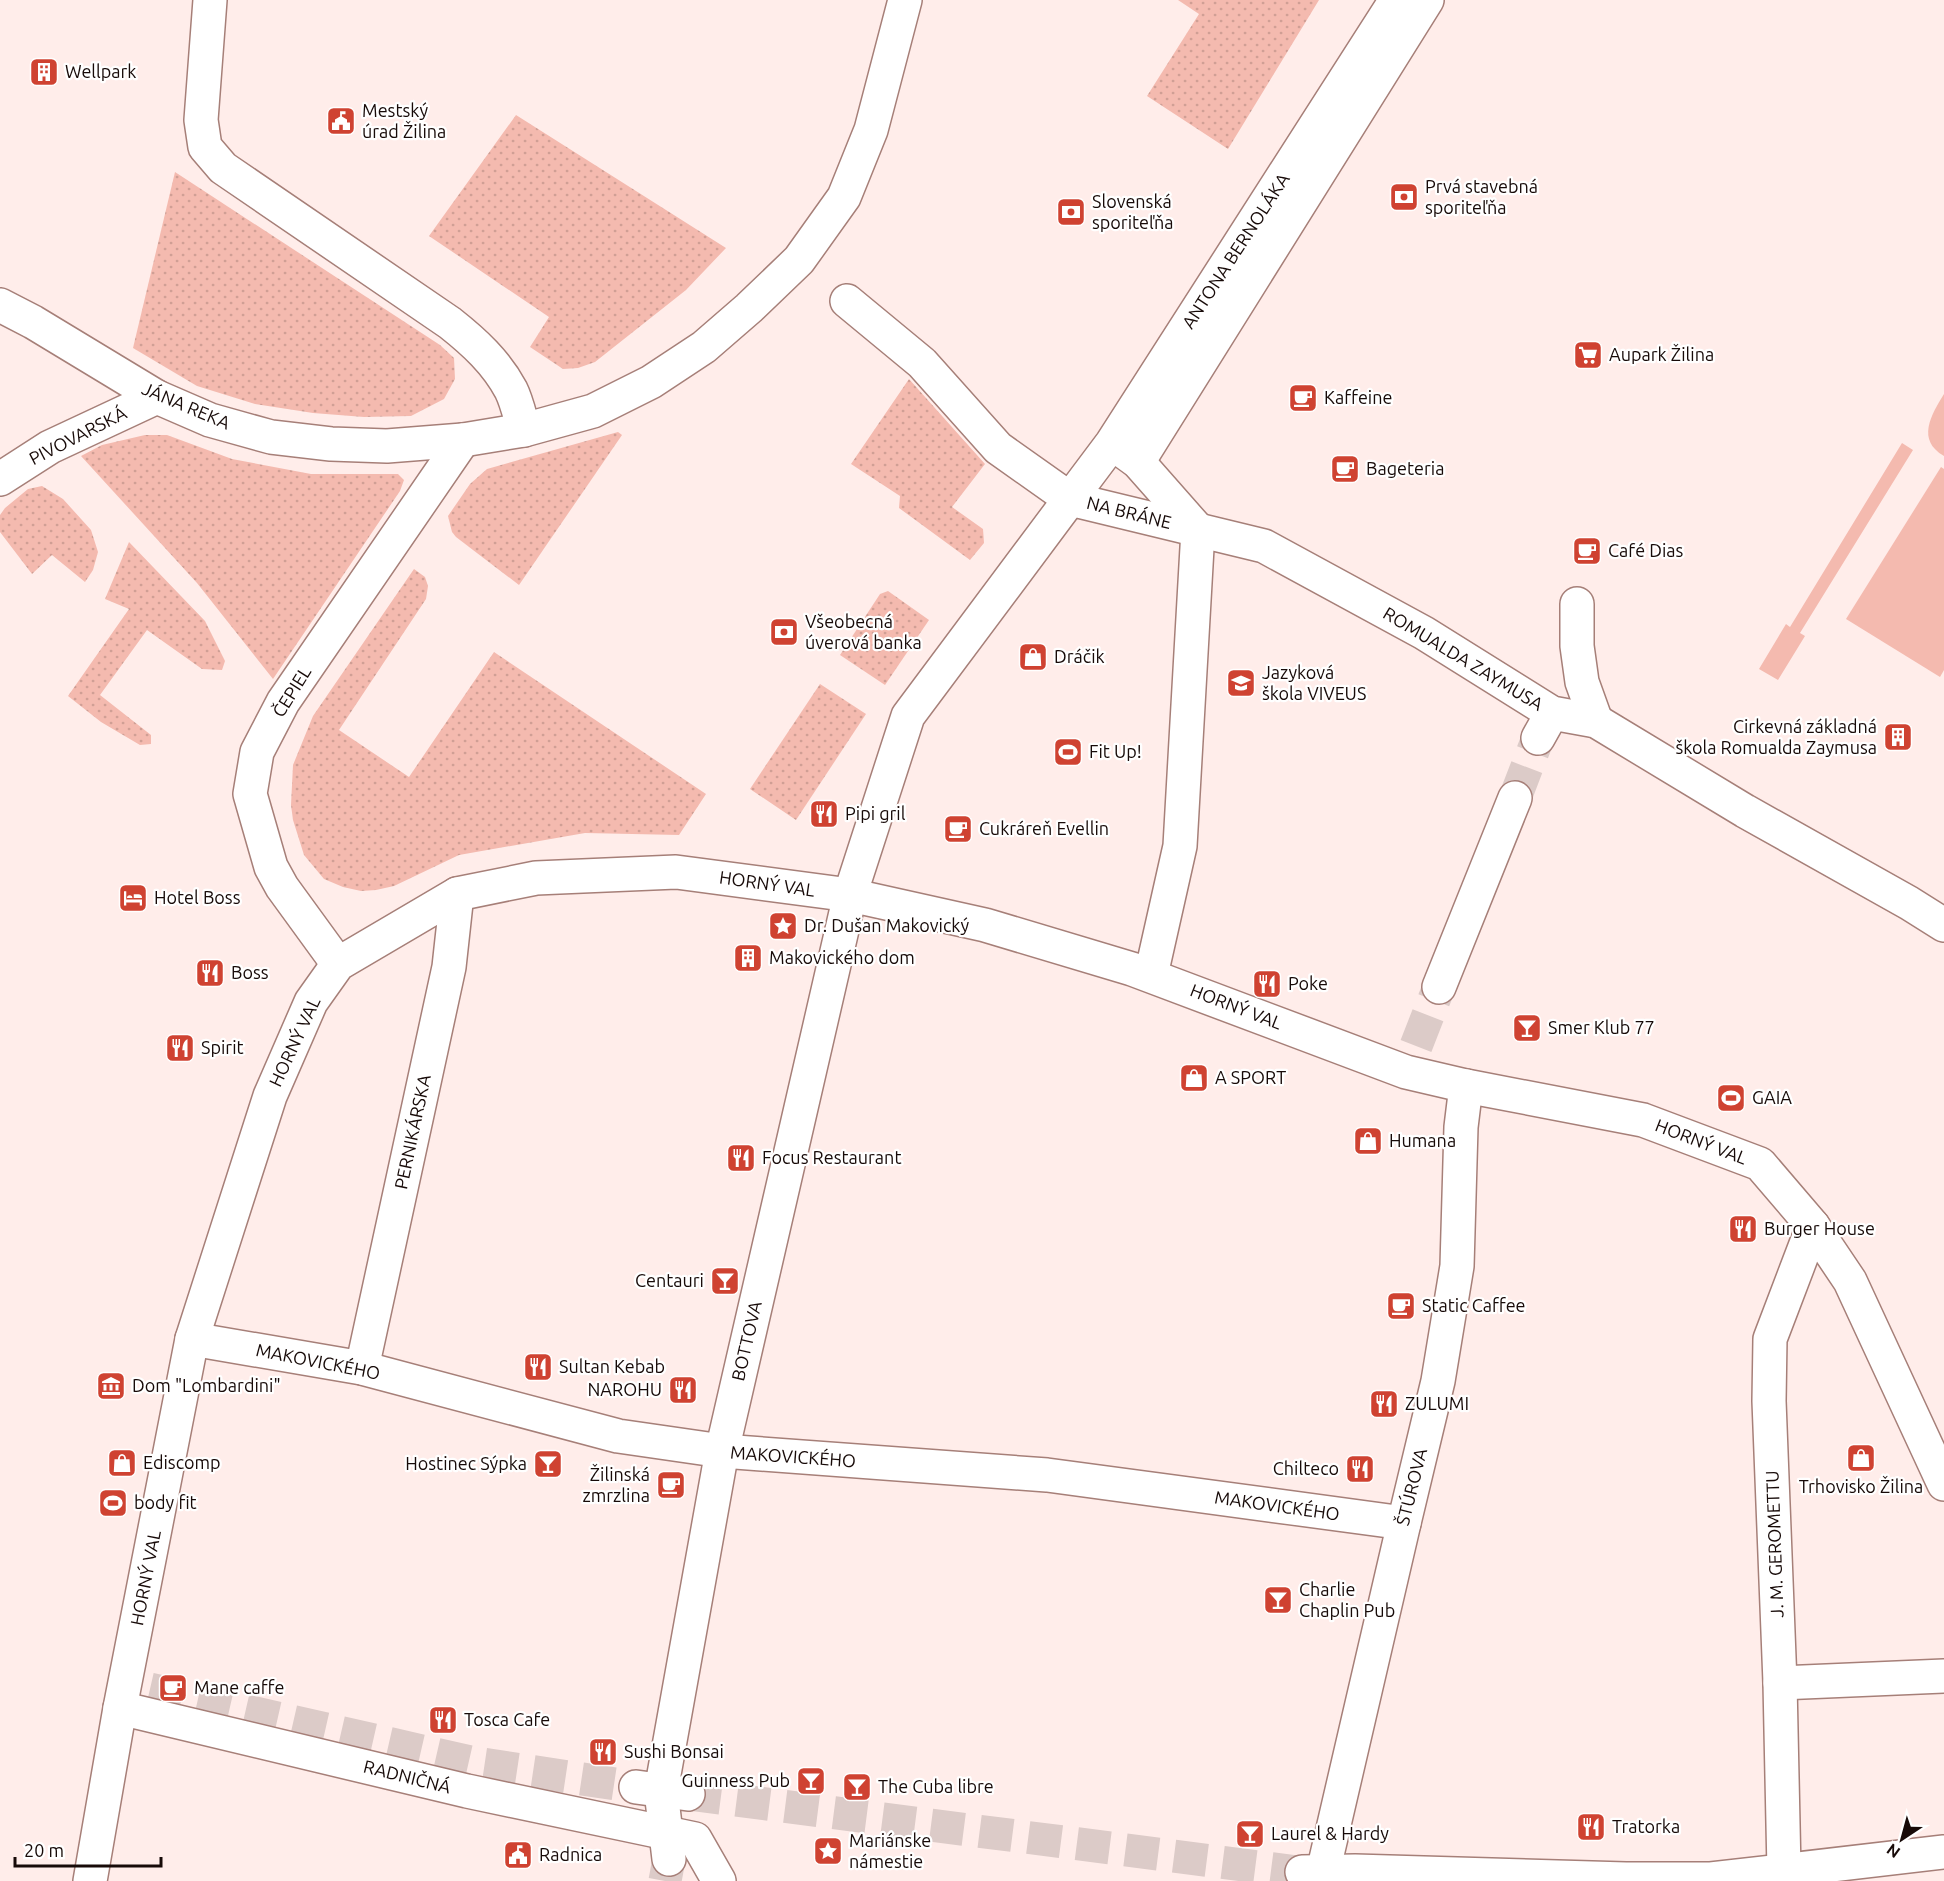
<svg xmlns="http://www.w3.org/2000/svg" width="1944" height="1881" viewBox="0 0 1944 1881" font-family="Ubuntu,sans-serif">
	<defs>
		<pattern id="grass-dots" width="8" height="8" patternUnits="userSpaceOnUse" patternTransform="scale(1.5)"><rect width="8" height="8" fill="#f4baaf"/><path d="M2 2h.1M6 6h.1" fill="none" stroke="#d09f95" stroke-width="1.8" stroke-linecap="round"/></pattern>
	</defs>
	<rect width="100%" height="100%" fill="#ffedea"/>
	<g fill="url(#grass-dots)">
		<path d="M1178,0H1319L1228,149L1147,96L1199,14Z"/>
		<path d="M516,115L726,248L686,290L595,362L578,368L563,369L530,347L549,317L429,236Z"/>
		<path d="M175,172L440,345L454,358L455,379L444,399L411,416L364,417L313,413L255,404L197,386L133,348Z"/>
		<path d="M909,379L985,464L952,507L983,529L984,543L970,560L899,508L900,496L851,464Z"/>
		<path d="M618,432L622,435L519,585L456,537L452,532L448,516L470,484L487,469Z"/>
		<path d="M145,435H167L232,459L311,474H398L404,480L400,491L273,679L197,583L81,456L102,445Z"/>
		<path d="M42,486L63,499L91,530L98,552L93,570L85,582L52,555L32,574L0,532V515L5,508L28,489Z"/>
		<path d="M129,542L205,621L225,661L222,670L202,669L147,630L100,695L151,735V744L140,745L101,722L68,696L129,609L105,599Z"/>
		<path d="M414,569L425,577L428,586L426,599L339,730L409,777L494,652L706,794L679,835L585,833L459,855L394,886L376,890L361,891L343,887L324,879L304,855L293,820L291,805L293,765L313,716Z"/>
		<path d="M888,591L929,620L885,685L840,655L880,594Z"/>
		<path d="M820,684L866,714L796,820L750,789Z"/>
	</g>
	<g fill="#f4baaf">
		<path d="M1944,394V456C1916,440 1931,415 1944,394Z"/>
		<path d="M1902,443L1913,450L1800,633L1805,636L1778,680L1759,669L1786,624L1790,627Z"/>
		<path d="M1941,467L1944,469V670L1940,677L1846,619Z"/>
	</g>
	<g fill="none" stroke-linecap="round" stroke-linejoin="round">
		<g stroke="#dccbc8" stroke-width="33" stroke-dasharray="33 16" stroke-linecap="butt">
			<path d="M1515,798L1538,738"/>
			<path d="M1416,1046L1439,987"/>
			<path d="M150,1689L475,1763L636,1787"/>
			<path d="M688,1794L1298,1872"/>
			<path d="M665,1881L669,1859"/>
		</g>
		<g stroke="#a67f78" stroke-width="36">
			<g id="minor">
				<path d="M210,0L201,120L205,147L223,168L450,323C474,342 496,362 511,390C517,402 520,417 524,430"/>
				<path d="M847,301L922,363L998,448L1070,499L1112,443L1396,0"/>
				<path d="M0,305L33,322L157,397L210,420L271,437L331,444L387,446L463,440L524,430L593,411L651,382L704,347L749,308L799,260L844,197L871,130L905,0"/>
				<path d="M1120,449L1138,462L1198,530"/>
				<path d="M1138,462L1427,0"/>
				<path d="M0,479L50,447L157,397"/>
				<path d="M1577,604V646L1582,682L1596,721"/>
				<path d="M1538,738L1552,713"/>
				<path d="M338,964L282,887L271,867L250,794L257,752L283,702L463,440"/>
				<path d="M1151,975L1180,846L1198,530"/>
				<path d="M1439,987L1515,798"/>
				<path d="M192,1339L362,1368L618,1436L722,1451L1047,1475L1404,1523"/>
				<path d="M362,1368L449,967L457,894"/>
				<path d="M1780,1683L1944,1676"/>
				<path d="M120,1708L467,1791L695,1839L719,1881"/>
				<path d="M636,1787L688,1794"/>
				<path d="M669,1859L661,1791L722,1451L850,895L908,716L1070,499L1264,546L1424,633L1552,713L1596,721L1745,811L1909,903L1944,925"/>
				<path d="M1784,1871L1780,1683L1769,1401L1770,1339L1813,1226"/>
				<path d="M1302,1872L1355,1871L1626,1879H1711L1944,1852"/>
				<path d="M90,1881L120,1708L192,1339L270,1096L311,1002L338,964L457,894L536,878L676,872L850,895L985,925L1132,969L1406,1072L1466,1086L1643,1120L1760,1164L1813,1226L1850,1281L1944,1484"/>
				<path d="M1317,1881L1323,1872L1404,1523L1438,1381L1457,1266L1461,1127L1466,1086"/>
			</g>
		</g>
		<use href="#minor" stroke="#fff" stroke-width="33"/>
	</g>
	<defs>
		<g id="building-square" transform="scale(1.5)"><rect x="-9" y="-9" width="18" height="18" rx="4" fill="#cf4231" stroke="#fff"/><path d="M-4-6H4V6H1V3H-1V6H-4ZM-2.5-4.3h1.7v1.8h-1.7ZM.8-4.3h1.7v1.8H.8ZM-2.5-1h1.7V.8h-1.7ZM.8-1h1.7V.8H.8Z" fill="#fff"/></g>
		<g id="civic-square" transform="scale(1.5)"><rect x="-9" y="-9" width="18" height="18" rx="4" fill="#cf4231" stroke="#fff"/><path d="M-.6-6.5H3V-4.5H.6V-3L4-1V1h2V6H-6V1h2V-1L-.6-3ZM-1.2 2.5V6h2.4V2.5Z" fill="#fff"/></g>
		<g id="bank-square" transform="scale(1.5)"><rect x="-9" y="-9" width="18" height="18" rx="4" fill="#cf4231" stroke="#fff"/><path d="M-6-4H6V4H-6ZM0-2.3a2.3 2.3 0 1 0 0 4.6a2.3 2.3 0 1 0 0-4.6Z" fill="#fff"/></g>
		<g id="supermarket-square" transform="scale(1.5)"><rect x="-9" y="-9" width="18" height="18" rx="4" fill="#cf4231" stroke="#fff"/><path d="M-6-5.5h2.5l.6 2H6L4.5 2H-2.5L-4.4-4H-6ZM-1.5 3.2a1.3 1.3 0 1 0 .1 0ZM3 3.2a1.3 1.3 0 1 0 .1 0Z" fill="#fff"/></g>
		<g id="cafe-square" transform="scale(1.5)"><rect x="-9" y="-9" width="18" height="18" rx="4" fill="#cf4231" stroke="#fff"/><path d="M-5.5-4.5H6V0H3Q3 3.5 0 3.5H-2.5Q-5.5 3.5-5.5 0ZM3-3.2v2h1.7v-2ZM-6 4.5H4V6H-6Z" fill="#fff"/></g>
		<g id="shop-square" transform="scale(1.5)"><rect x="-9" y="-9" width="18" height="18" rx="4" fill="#cf4231" stroke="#fff"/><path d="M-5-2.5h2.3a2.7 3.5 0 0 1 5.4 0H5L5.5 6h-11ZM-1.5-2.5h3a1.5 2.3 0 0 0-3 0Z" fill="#fff"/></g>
		<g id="school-square" transform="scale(1.5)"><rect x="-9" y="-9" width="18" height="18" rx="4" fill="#cf4231" stroke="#fff"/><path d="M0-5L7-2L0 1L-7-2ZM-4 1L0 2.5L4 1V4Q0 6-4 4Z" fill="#fff"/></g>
		<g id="stadium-square" transform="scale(1.5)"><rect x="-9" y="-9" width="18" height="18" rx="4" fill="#cf4231" stroke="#fff"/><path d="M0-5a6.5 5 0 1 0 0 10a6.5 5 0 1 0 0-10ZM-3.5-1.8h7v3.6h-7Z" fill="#fff"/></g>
		<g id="restaurant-square" transform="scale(1.5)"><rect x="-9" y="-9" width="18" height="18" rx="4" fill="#cf4231" stroke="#fff"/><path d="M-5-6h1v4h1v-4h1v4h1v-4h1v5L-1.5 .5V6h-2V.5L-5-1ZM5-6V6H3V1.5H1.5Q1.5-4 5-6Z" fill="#fff"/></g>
		<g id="hotel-square" transform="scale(1.5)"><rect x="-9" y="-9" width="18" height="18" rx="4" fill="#cf4231" stroke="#fff"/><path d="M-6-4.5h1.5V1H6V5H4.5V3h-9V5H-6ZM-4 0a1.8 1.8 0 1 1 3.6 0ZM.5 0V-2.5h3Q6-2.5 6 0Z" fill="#fff"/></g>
		<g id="sight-square" transform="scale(1.5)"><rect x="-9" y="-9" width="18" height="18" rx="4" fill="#cf4231" stroke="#fff"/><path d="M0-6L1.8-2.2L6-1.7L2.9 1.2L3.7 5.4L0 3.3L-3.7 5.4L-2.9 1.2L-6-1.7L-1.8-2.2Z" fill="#fff"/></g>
		<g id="bar-square" transform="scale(1.5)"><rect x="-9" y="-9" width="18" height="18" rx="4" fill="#cf4231" stroke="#fff"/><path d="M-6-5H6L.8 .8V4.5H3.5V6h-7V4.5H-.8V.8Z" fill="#fff"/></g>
		<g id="museum-square" transform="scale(1.5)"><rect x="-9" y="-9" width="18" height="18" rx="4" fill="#cf4231" stroke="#fff"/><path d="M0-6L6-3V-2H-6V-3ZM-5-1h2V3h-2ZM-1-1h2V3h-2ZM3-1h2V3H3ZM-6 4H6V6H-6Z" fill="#fff"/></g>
	</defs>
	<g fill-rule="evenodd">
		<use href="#building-square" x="44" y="72"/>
		<use href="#civic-square" x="341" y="121"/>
		<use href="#bank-square" x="1404" y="197"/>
		<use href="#bank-square" x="1071" y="212"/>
		<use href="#supermarket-square" x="1588" y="355"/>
		<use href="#cafe-square" x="1303" y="398"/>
		<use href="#cafe-square" x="1345" y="469"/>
		<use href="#cafe-square" x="1587" y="551"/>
		<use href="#bank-square" x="784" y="632"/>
		<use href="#shop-square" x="1033" y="657"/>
		<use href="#school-square" x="1241" y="683"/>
		<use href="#building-square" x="1898" y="737"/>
		<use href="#stadium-square" x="1068" y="752"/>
		<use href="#restaurant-square" x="824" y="814"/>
		<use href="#cafe-square" x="958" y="829"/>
		<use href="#hotel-square" x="133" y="898"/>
		<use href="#sight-square" x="783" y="926"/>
		<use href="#building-square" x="748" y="958"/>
		<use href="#restaurant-square" x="210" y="973"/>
		<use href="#restaurant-square" x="1267" y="984"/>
		<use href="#bar-square" x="1527" y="1028"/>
		<use href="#restaurant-square" x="180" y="1048"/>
		<use href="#shop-square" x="1194" y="1078"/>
		<use href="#stadium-square" x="1731" y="1098"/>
		<use href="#shop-square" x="1368" y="1141"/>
		<use href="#restaurant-square" x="741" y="1158"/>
		<use href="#restaurant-square" x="1743" y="1229"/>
		<use href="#bar-square" x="725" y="1281"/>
		<use href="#cafe-square" x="1401" y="1306"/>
		<use href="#restaurant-square" x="538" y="1367"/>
		<use href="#museum-square" x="111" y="1386"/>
		<use href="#restaurant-square" x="683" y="1390"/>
		<use href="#restaurant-square" x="1384" y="1404"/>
		<use href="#shop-square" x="1861" y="1458"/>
		<use href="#shop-square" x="122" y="1463"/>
		<use href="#bar-square" x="548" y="1464"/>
		<use href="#restaurant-square" x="1360" y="1469"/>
		<use href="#cafe-square" x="671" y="1485"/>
		<use href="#stadium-square" x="113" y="1503"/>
		<use href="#bar-square" x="1278" y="1600"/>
		<use href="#cafe-square" x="173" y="1688"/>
		<use href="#restaurant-square" x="443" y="1720"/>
		<use href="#restaurant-square" x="603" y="1752"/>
		<use href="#bar-square" x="811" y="1781"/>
		<use href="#bar-square" x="857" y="1787"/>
		<use href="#restaurant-square" x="1591" y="1827"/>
		<use href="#bar-square" x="1250" y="1834"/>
		<use href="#sight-square" x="828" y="1851"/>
		<use href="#civic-square" x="518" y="1855"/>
	</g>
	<g text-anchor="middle" stroke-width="4.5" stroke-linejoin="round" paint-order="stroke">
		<g font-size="18" fill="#170a08" stroke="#fff" text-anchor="start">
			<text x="65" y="78">Wellpark</text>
			<text x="362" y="117">Mestský<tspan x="362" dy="21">úrad Žilina</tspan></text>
			<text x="1425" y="193">Prvá stavebná<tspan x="1425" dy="21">sporiteľňa</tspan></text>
			<text x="1092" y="208">Slovenská<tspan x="1092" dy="21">sporiteľňa</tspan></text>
			<text x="1609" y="361">Aupark Žilina</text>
			<text x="1324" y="404">Kaffeine</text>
			<text x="1366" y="475">Bageteria</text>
			<text x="1608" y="557">Café Dias</text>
			<text x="805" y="628">Všeobecná<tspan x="805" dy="21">úverová banka</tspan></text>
			<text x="1054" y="663">Dráčik</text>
			<text x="1262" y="679">Jazyková<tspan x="1262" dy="21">škola VIVEUS</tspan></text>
			<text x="1877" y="733" text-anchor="end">Cirkevná základná<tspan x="1877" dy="21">škola Romualda Zaymusa</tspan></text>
			<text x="1089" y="758">Fit Up!</text>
			<text x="845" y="820">Pipi gril</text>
			<text x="979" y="835">Cukráreň Evellin</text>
			<text x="154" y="904">Hotel Boss</text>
			<text x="804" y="932">Dr. Dušan Makovický</text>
			<text x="769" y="964">Makovického dom</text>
			<text x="231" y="979">Boss</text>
			<text x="1288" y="990">Poke</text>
			<text x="1548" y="1034">Smer Klub 77</text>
			<text x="201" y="1054">Spirit</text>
			<text x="1215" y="1084">A SPORT</text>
			<text x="1752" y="1104">GAIA</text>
			<text x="1389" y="1147">Humana</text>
			<text x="762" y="1164">Focus Restaurant</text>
			<text x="1764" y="1235">Burger House</text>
			<text x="704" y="1287" text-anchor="end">Centauri</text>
			<text x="1422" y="1312">Static Caffee</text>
			<text x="559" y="1373">Sultan Kebab</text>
			<text x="132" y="1392">Dom "Lombardini"</text>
			<text x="662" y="1396" text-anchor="end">NAROHU</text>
			<text x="1405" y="1410">ZULUMI</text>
			<text x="143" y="1469">Ediscomp</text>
			<text x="527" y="1470" text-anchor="end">Hostinec Sýpka</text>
			<text x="1339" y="1475" text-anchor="end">Chilteco</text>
			<text x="650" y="1481" text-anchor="end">Žilinská<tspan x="650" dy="21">zmrzlina</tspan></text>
			<text x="1861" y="1493" text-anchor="middle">Trhovisko Žilina</text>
			<text x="134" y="1509">body fit</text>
			<text x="1299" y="1596">Charlie<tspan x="1299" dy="21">Chaplin Pub</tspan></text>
			<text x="194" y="1694">Mane caffe</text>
			<text x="464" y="1726">Tosca Cafe</text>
			<text x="624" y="1758">Sushi Bonsai</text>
			<text x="790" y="1787" text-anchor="end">Guinness Pub</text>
			<text x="878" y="1793">The Cuba libre</text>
			<text x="1612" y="1833">Tratorka</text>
			<text x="1271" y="1840">Laurel &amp; Hardy</text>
			<text x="849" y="1847">Mariánske<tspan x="849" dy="21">námestie</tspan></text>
			<text x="539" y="1861">Radnica</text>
		</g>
		<g font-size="18" fill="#170a08" stroke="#fff">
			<text transform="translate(1236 251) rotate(-57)" y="6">ANTONA BERNOLÁKA</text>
			<text transform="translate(186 406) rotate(23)" y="6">JÁNA REKA</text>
			<text transform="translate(78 436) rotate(-27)" y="6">PIVOVARSKÁ</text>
			<text transform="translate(1129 513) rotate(14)" y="6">NA BRÁNE</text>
			<text transform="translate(1463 659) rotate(31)" y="6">ROMUALDA ZAYMUSA</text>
			<text transform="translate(292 692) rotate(-58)" y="6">ČEPIEL</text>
			<text transform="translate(767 884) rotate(8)" y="6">HORNÝ VAL</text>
			<text transform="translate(1236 1007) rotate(21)" y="6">HORNÝ VAL</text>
			<text transform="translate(295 1042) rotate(-65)" y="6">HORNÝ VAL</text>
			<text transform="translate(413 1132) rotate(-78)" y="6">PERNIKÁRSKA</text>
			<text transform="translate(1701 1142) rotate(21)" y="6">HORNÝ VAL</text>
			<text transform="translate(747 1341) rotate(-77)" y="6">BOTTOVA</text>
			<text transform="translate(318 1362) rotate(11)" y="6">MAKOVICKÉHO</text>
			<text transform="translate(793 1457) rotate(4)" y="6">MAKOVICKÉHO</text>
			<text transform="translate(1412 1487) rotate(-76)" y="6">ŠTÚROVA</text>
			<text transform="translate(1277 1506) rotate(8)" y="6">MAKOVICKÉHO</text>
			<text transform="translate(1775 1544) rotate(-92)" y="6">J. M. GEROMETTU</text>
			<text transform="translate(146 1578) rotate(-79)" y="6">HORNÝ VAL</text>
			<text transform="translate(407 1777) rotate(14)" y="6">RADNIČNÁ</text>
		</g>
	</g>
	<g transform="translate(1902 1839) rotate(216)" stroke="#ffffff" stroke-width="4.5" paint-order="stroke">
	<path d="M0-4.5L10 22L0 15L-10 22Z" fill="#170a08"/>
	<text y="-9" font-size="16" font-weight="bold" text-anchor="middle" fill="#170a08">N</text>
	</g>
	<path d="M15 1857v9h146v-9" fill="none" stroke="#170a08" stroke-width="3"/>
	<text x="24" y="1857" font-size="18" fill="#170a08" stroke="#ffffff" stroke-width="4.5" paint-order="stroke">20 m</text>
</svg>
